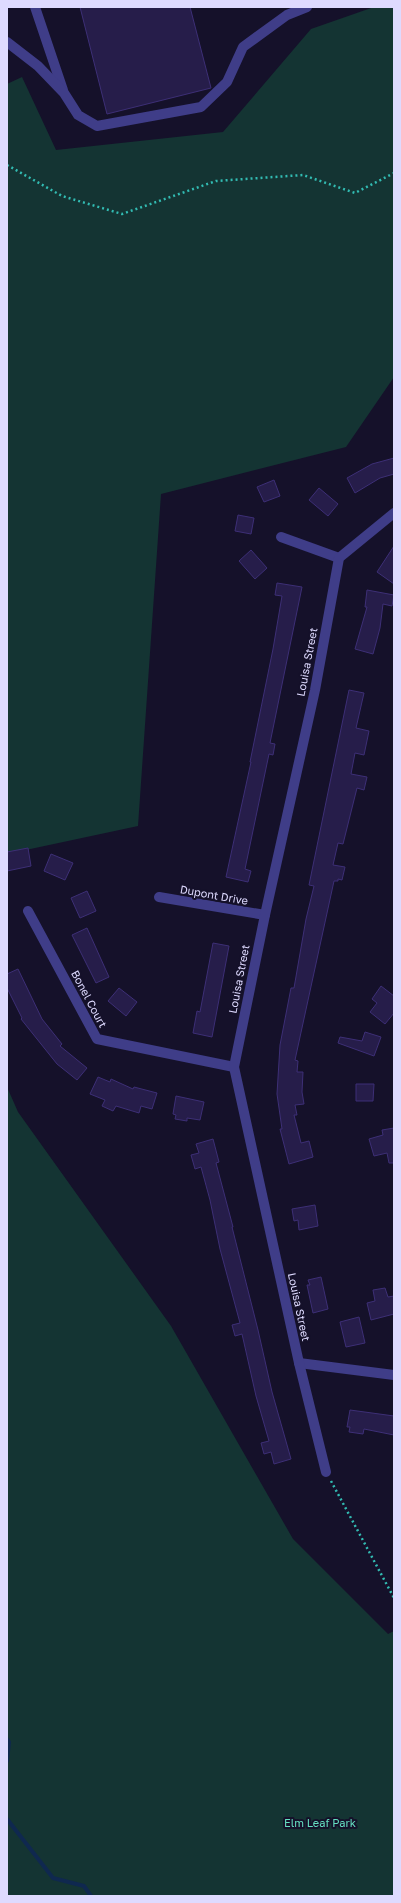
<svg xmlns="http://www.w3.org/2000/svg" width="401" height="1903" viewBox="0 0 401 1903" font-family="'Golos Text',sans-serif">
	<rect width="100%" height="100%" fill="#15112a"/>
	<g fill="#143433">
		<path d="M374,7H394V377L346,447L161,494L138,826L7,854V84L22,77L56,150L223,132L311,29Z"/>
		<path d="M7,1087L18,1112L171,1326L293,1539L388,1634L394,1631V1896H7Z"/>
	</g>
	<g fill="none" stroke-linecap="round" stroke-linejoin="round">
		<g stroke="#0f284f" stroke-width="4">
			<path d="M7,1739L9,1742L7,1761"/>
			<path d="M7,1819L53,1878L84,1886L91,1896"/>
		</g>
	</g>
	<g fill="#261d4a" stroke="#3d2f76">
		<path d="M80,7H190L211,88L107,114Z"/>
		<path d="M394,458V474L380,478L355,493L347,478L372,464Z"/>
		<path d="M274,480L280,496L264,502L257,487Z"/>
		<path d="M319,488L338,504L328,516L309,500Z"/>
		<path d="M238,515L254,518L251,534L235,531Z"/>
		<path d="M394,546V584L377,572Z"/>
		<path d="M251,550L267,568L255,579L239,561Z"/>
		<path d="M277,583L302,587L270,743L275,744L273,755L269,754L245,869L251,871L248,882L226,877L251,762H250L273,649L282,596L275,595Z"/>
		<path d="M367,590L394,595L392,606L383,604L380,628L373,654L355,649L367,607H365Z"/>
		<path d="M349,690L364,693L356,728L369,731L364,755L355,753L351,774L367,777L364,790L357,788L343,844L338,843L333,865L345,867L342,880L338,879V881H334L295,1060L298,1061L297,1072H303L302,1092L304,1104L295,1105L297,1115H294L301,1143L309,1141L313,1157L289,1164L280,1129H282L277,1094L280,1045L291,988H294L306,919L314,886L309,885Z"/>
		<path d="M28,848L31,866L7,871V852Z"/>
		<path d="M51,854L73,863L65,880L44,871Z"/>
		<path d="M87,891L96,911L80,918L71,898Z"/>
		<path d="M87,928L109,977L96,983L72,935Z"/>
		<path d="M213,943L229,946L212,1037L193,1033L197,1011L200,1012Z"/>
		<path d="M18,969L42,1019L62,1044L60,1046L87,1068L77,1080L57,1064L21,1019L22,1018L7,988V974Z"/>
		<path d="M381,986L394,996V1013L385,1024L370,1012L377,1003L372,999Z"/>
		<path d="M119,988L137,1002L126,1016L108,1001Z"/>
		<path d="M365,1032L381,1037L374,1056L338,1043L340,1037L362,1041Z"/>
		<path d="M98,1077L110,1082L111,1079L133,1089L134,1087L157,1093L152,1109L141,1106L139,1113L116,1106L113,1111L102,1106L105,1100L90,1094Z"/>
		<path d="M356,1084H374L373,1101H356Z"/>
		<path d="M176,1096L204,1102L200,1120L187,1118V1121L175,1119L176,1115L173,1114Z"/>
		<path d="M394,1128V1163H389L387,1153L374,1156L369,1139L383,1135L382,1130Z"/>
		<path d="M213,1139L219,1162L216,1163L233,1227H232L258,1330L272,1392L291,1459L274,1464L271,1452L264,1454L261,1443L269,1441L256,1396L242,1334L235,1336L232,1325L240,1323L220,1249L210,1200L201,1167L195,1169L191,1155L199,1153L196,1144Z"/>
		<path d="M315,1205L318,1226L299,1230L298,1220L294,1221L292,1209Z"/>
		<path d="M321,1277L328,1309L313,1313L307,1285H310L308,1280Z"/>
		<path d="M385,1288L388,1297L394,1296V1314L371,1320L367,1303L375,1301L373,1290Z"/>
		<path d="M359,1317L365,1343L346,1347L340,1322Z"/>
		<path d="M350,1410L394,1416V1435L364,1429L363,1434L349,1432L350,1427H347Z"/>
	</g>
	<g fill="none" stroke-linecap="round" stroke-linejoin="round">
		<g stroke="#32bbb2" stroke-width="2.5" stroke-dasharray="2 3" stroke-linecap="butt">
			<path d="M7,165L62,196L122,214L216,181L303,175L355,193L394,173"/>
			<path d="M331,1481L394,1598"/>
		</g>
		<g stroke="#3f3d88" stroke-width="10">
			<path d="M35,7L63,90"/>
			<path d="M7,42L38,66L64,93L78,115L97,126L201,107L227,82L243,47L287,15L307,7"/>
			<path d="M281,537L339,558"/>
			<path d="M159,897L265,915"/>
			<path d="M28,911L97,1039L234,1067"/>
			<path d="M299,1363L394,1375"/>
			<path d="M326,1472L299,1363L234,1067L265,915L315,690L339,558L394,513"/>
		</g>
	</g>
	<g text-anchor="middle" stroke-width="4" stroke-linejoin="round" paint-order="stroke">
		<g font-size="11" fill="#dedaff" stroke="#15112a">
			<text transform="translate(307 662) rotate(-79)" y="4">Louisa Street</text>
			<text transform="translate(214 895) rotate(10)" y="4">Dupont Drive</text>
			<text transform="translate(239 979) rotate(-79)" y="4">Louisa Street</text>
			<text transform="translate(89 999) rotate(62)" y="4">Bonel Court</text>
			<text transform="translate(299 1307) rotate(78)" y="4">Louisa Street</text>
		</g>
		<g font-size="11" fill="#65dfc1" stroke="#15112a">
			<text x="320" y="1827">Elm Leaf Park</text>
		</g>
	</g>
	<rect width="401" height="1903" fill="none" stroke="#dedaff" stroke-width="16"/>
</svg>
